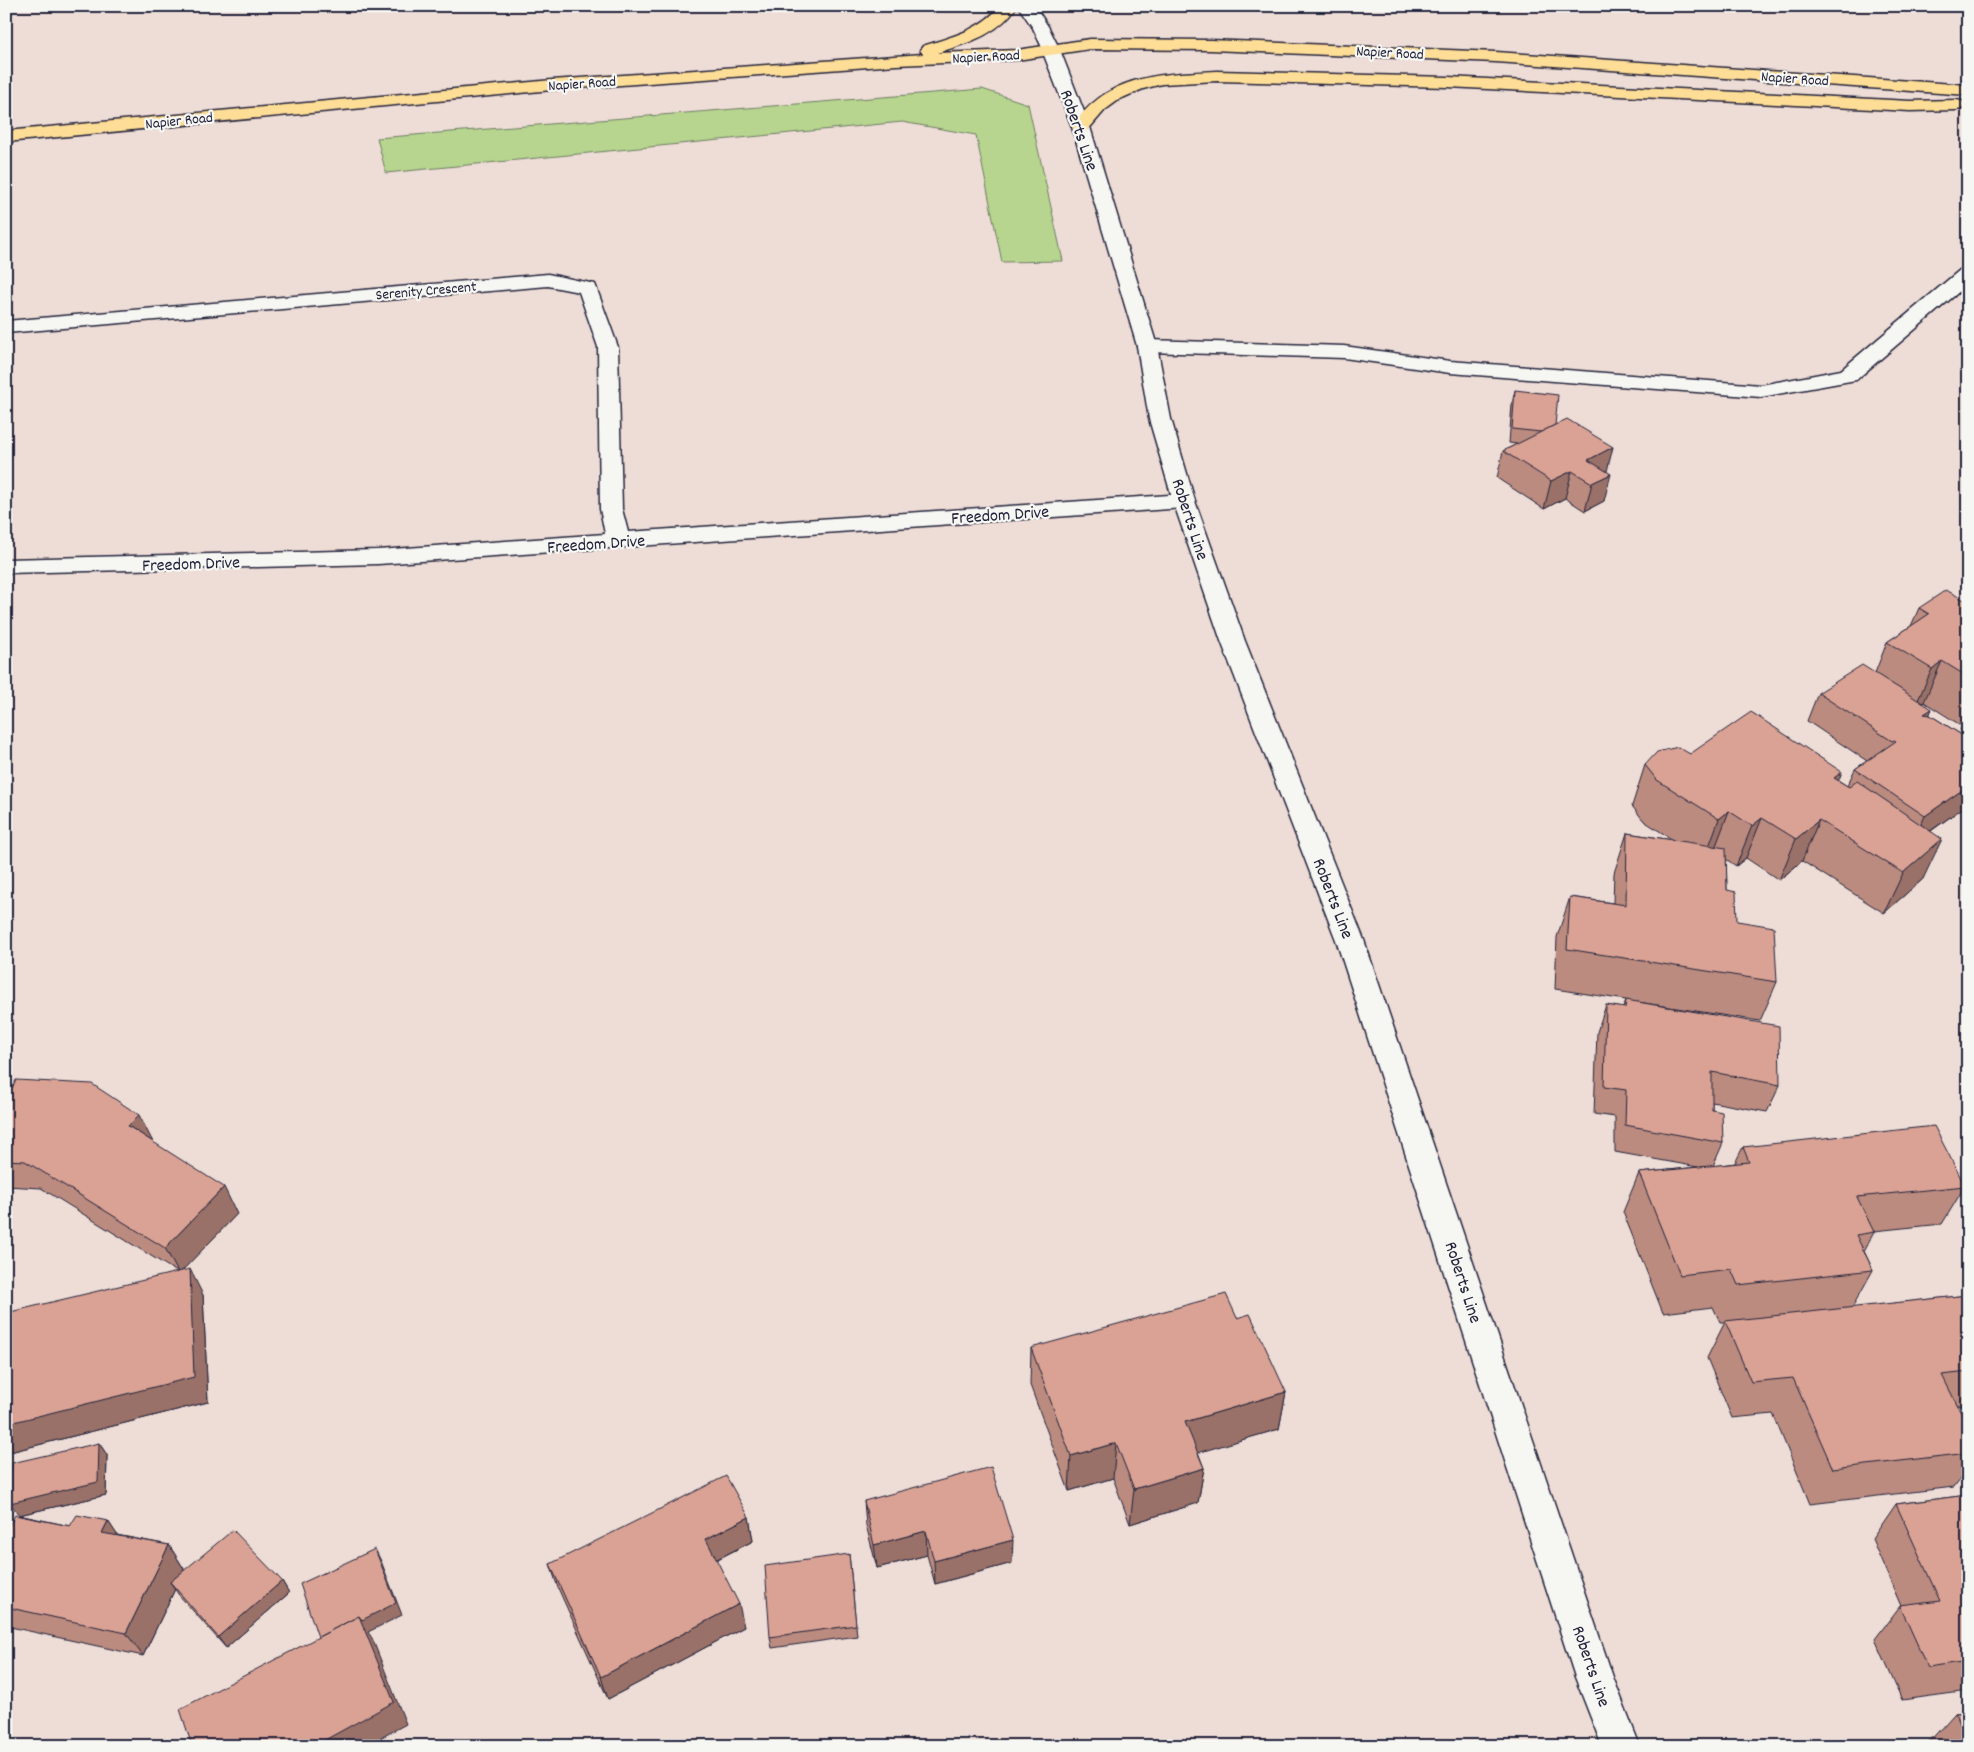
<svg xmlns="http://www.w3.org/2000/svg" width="1974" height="1752" viewBox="0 0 1974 1752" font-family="Dekko,sans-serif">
	<rect width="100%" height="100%" fill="#eeddd6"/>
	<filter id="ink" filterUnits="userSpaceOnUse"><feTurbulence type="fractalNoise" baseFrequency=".02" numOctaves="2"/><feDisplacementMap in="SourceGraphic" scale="10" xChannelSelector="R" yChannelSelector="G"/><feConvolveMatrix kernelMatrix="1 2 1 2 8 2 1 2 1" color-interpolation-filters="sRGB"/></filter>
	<g filter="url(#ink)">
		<path fill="#b7d58e" stroke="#6c7c64" d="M982,89L1028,104L1063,261L1002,262L976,135L902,122L386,173L377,138Z"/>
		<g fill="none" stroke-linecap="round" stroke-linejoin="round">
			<g stroke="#22223b" stroke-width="3">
				<path id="service" d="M1968,267V284L1856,380L1761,397L1450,373L1344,358L1147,352L1140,350L1137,346L1140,342L1147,340L1344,346L1450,361L1761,385L1841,370L1961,269Z"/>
			</g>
			<g stroke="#22223b" stroke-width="3">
				<g id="minor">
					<path d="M1018,6H1035L1049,28L1060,50L1057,54L1051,55L1045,54L1033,28Z"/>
					<path d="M548,274L595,284L618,347L622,509L628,532L1184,494L1192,496L1195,501L1192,506L1184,508L378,564L6,573V559L378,550L605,534L600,509L598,347L579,292L548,286L6,333V321Z"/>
				</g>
			</g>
			<g stroke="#22223b" stroke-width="3">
				<path id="secondary" d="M1051,45L1057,46L1060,50L1090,127L1157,346L1171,419L1195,501L1245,641L1364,940L1613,1677L1640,1746H1602L1575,1677L1336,940L1221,641L1173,501L1149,419L1137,346L1072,127L1042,50L1045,46Z"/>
			</g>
			<g stroke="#22223b" stroke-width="3">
				<g id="trunk">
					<path d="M1000,6H1017C998,35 968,43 937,53L1017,50L1090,39L1210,40L1496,52L1968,85V95L1496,62L1210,50L1090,49L1017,60L896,65L552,90L6,142V131L552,80L923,54L920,50L923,46C951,37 981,30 1000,6Z"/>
					<path d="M1217,71L1448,77L1910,101L1956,100L1962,101L1965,105L1962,109L1956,110L1910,111L1448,87L1217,81L1162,84L1143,89L1120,99L1105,110L1087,131L1081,132L1075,131L1072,127C1108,74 1159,74 1217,71Z"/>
				</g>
			</g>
			<use href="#service" fill="#f6f6f2" fill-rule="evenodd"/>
			<use href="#minor" fill="#f6f6f2" fill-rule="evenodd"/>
			<use href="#secondary" fill="#f6f6f2" fill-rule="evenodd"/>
			<use href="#trunk" fill="#fedd96" fill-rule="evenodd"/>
		</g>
		<g fill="#bb8b7f" stroke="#22223b">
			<path d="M1515,390L1607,471L1604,501L1585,511L1565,498L1544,509L1497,478L1503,451L1517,444L1509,443L1512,404Z"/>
			<path d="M1968,602V734L1960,730L1962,726L1924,702L1923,703L1930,715L1968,739V810L1964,807L1931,831L1923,879L1884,913L1802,861L1779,880L1746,858L1736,866L1726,859L1727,890L1737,921L1777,982L1760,1021L1638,1002L1780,1085L1767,1112L1712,1102V1110L1723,1143L1713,1166L1735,1163L1743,1147L1965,1186L1942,1224L1874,1231V1232L1864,1251L1873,1270L1852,1308L1968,1295V1405L1958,1406L1968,1427V1468L1954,1487L1810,1504L1773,1414L1732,1418L1707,1358L1725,1322H1720L1713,1307L1663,1313L1623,1212L1639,1173L1698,1167L1615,1152V1117L1594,1114L1597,1032L1606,1005L1623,1008L1626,1000L1555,989L1557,937L1570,897L1613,903L1614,873L1627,833L1673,840L1644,821L1632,806L1645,765L1690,754L1842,772L1838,780L1847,786L1855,769L1867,761L1807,721L1818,693L1875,673L1887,642L1911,626L1919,608Z"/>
			<path d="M6,1101L153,1142L237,1214L181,1271L203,1295L208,1402L10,1452L177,1272L41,1188L6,1186Z"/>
			<path d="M1031,1348L1286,1392L1279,1429L1198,1452L1204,1468L1198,1503L1130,1524L1113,1478L1069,1491L1030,1385Z"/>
			<path d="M99,1443L107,1455L106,1495L19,1515L70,1526L108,1521L117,1535L169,1545L184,1569L183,1572L282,1581L289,1593L226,1648L178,1594L175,1589L143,1656L6,1626V1531L19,1515Z"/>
			<path d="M1968,1495V1691L1902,1700L1875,1639L1900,1606H1901L1872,1539L1896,1504Z"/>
			<path d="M864,1501L1012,1563L935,1584L927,1555L877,1568L866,1525Z"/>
			<path d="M749,1517L753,1541L716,1560L744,1627L608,1699L558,1588L550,1564Z"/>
			<path d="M849,1554L857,1636L772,1648L770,1637Z"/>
			<path d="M1968,1712V1746H1928L1927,1744L1955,1713Z"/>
		</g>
		<g fill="#997168" stroke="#22223b">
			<path d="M1613,447L1606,475L1588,460Z"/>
			<path d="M1572,471L1565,498L1544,509L1551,481Z"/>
			<path d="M1611,474L1604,501L1585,511L1592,483Z"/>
			<path d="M1942,661L1924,702L1914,709L1932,669Z"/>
			<path d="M1932,709L1920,737L1924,714Z"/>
			<path d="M1842,772L1825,813L1834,778Z"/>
			<path d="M1968,786V800L1964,807L1912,844L1925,816Z"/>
			<path d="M1729,811L1714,851L1704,860L1719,819Z"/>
			<path d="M1762,818L1746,858L1736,866L1752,826Z"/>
			<path d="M1819,820L1802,861L1779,880L1796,839Z"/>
			<path d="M1942,839L1923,879L1884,913L1903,873Z"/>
			<path d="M139,1115L153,1142L128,1126Z"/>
			<path d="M224,1187L237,1214L179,1274L165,1248Z"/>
			<path d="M190,1269L203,1295L208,1402L10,1452L6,1447V1424Z"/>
			<path d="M1286,1392L1279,1429L1180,1458L1185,1422Z"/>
			<path d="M99,1443L107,1455L106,1495L19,1515L10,1503Z"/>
			<path d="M1116,1443L1113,1478L1069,1491L1071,1456Z"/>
			<path d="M1204,1468L1198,1503L1130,1524L1134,1489Z"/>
			<path d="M749,1517L753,1541L711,1562L706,1539Z"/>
			<path d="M108,1521L124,1545L102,1533Z"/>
			<path d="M926,1531L927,1555L877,1568L874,1545Z"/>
			<path d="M1013,1540L1012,1563L935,1584L934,1561Z"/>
			<path d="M169,1545L184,1569L175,1588L170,1582L175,1589L143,1656L126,1633Z"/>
			<path d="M375,1549L381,1561L402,1615L368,1632L372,1638L406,1724L366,1746H314L326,1652Z"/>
			<path d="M282,1581L289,1593L226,1648L218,1637Z"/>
			<path d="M739,1604L744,1627L608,1699L601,1677Z"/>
		</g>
		<g fill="#daa294" stroke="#22223b">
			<path d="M1515,390L1558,395L1555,425L1541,432L1512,429Z"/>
			<path d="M1567,419L1613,447L1588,460L1611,474L1592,483L1572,471L1551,481L1503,451Z"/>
			<path d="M1946,590L1968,602V677L1942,661L1932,669L1887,642L1929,614L1919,608Z"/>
			<path d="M1862,665L1932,709L1924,714L1930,715L1968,739V786L1925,816L1855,769L1896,741L1894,740L1892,741L1818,693Z"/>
			<path d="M1751,712L1842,772L1834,778L1849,787L1857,781L1942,839L1903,873L1819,820L1796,839L1762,818L1752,826L1729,811L1719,819L1657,780L1645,765L1657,752L1678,747L1690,754Z"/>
			<path d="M1627,833L1726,848L1727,890L1736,892L1737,921L1774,927L1777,982L1567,949L1570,897L1626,905Z"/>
			<path d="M1626,1000L1779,1026L1780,1085L1712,1072V1110L1722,1112L1723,1143L1625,1125L1626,1090L1604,1087L1606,1005L1625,1008Z"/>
			<path d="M16,1080L92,1084L139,1115L128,1126L224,1187L165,1248L25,1161L6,1160V1101Z"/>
			<path d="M1934,1126L1965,1186L1857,1197L1874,1232L1856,1235L1873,1270L1738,1285L1731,1269L1680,1275L1639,1173L1749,1162L1743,1147Z"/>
			<path d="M190,1269L194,1377L6,1424V1313Z"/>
			<path d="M1226,1294L1237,1318L1250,1314L1286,1392L1185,1422L1204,1468L1134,1489L1116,1443L1071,1456L1031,1348Z"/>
			<path d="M1968,1295V1372L1942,1375L1968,1427V1453L1833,1469L1793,1378L1751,1382L1725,1321Z"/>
			<path d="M99,1443L98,1482L10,1503L12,1463Z"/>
			<path d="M991,1467L1013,1540L934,1561L926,1531L874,1545L864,1501Z"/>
			<path d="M726,1476L749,1517L706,1539L739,1604L601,1677L550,1564Z"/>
			<path d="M1968,1495V1662L1928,1668L1900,1606L1940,1601L1896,1504Z"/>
			<path d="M15,1515L70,1526L77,1515L108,1521L102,1533L169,1545L126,1633L6,1607V1531Z"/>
			<path d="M233,1530L282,1581L218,1637L170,1582Z"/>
			<path d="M375,1549L396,1603L362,1620L359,1616L318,1637L300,1584Z"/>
			<path d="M849,1554L856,1625L770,1637L765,1566Z"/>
			<path d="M359,1616L394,1702L314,1746H192L180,1709Z"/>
			<path d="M1968,1712V1744L1955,1713Z"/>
		</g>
	</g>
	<g text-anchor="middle" stroke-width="4.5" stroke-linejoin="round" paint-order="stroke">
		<g font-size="15" fill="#22223b" stroke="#f6f6f2">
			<text transform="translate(1390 52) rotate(3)" y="5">Napier Road</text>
			<text transform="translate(986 56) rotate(-3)" y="5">Napier Road</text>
			<text transform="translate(1795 78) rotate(4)" y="5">Napier Road</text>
			<text transform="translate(582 83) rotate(-4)" y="5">Napier Road</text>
			<text transform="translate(179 120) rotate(-6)" y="5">Napier Road</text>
			<text transform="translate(426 290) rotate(-5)" y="5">Serenity Crescent</text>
		</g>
		<g font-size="18" fill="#22223b" stroke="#f6f6f2">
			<text transform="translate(1080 130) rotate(71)" y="6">Roberts Line</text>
			<text transform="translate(1000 514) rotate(-4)" y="6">Freedom Drive</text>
			<text transform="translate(1191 519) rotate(72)" y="6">Roberts Line</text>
			<text transform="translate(596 543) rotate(-4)" y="6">Freedom Drive</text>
			<text transform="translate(191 563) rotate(-2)" y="6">Freedom Drive</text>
			<text transform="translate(1334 898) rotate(69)" y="6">Roberts Line</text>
			<text transform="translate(1464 1282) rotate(72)" y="6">Roberts Line</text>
			<text transform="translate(1592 1666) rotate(71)" y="6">Roberts Line</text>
		</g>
	</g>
	<rect width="1974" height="1752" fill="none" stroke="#f6f6f2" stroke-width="25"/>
	<rect x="12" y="12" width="1949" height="1727" fill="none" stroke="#22223b" stroke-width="2" filter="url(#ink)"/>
</svg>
